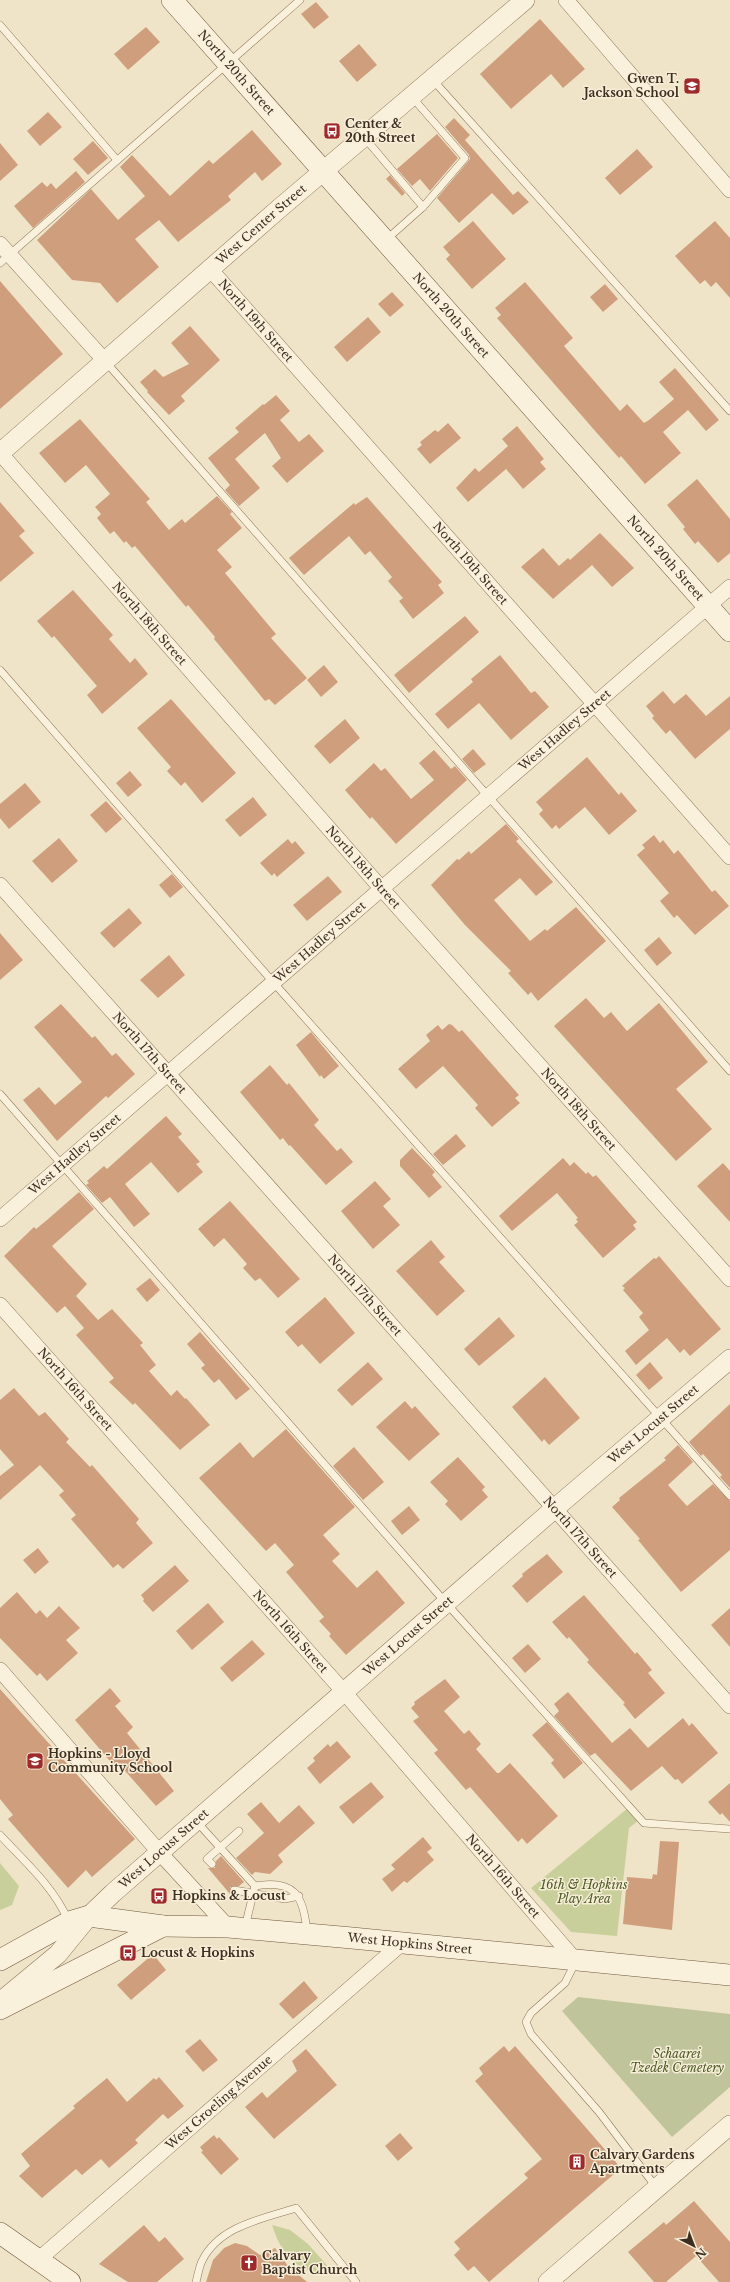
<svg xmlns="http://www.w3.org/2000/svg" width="730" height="2282" viewBox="0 0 730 2282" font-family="'Libre Baskerville',serif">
	<rect width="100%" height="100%" fill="#f0e4c8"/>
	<g fill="#c9cf9b">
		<path d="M628,1808L639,1820L629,1828L617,1936L571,1932L531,1888Z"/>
		<path d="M0,1863L19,1886L12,1905L0,1910Z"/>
		<path d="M272,2225L290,2230L308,2244L333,2272C299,2276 282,2256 272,2225Z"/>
	</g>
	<path fill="#bfc49a" d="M578,1997L730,2014V2087L672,2137L562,2011Z"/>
	<g fill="#cf9f7d">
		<path d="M316,2L329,17L314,29L301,14Z"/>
		<path d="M540,19L585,69L563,88L551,74L511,109L480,74Z"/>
		<path d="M146,27L160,42L128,70L114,54Z"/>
		<path d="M359,44L377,65L357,82L339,61Z"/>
		<path d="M48,112L62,127L40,146L27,131Z"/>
		<path d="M454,118L470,135L465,140L513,195L518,191L529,202L513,215L492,193L459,223L437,198L470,159L469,155L445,127Z"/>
		<path d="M252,130L282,164L262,181L255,172L228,196L231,200L178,242L159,220L135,239L159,267L117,303L100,283L72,280L37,240L91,189L118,220L145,196L120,167L132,155L170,196L209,160L213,164Z"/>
		<path d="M437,134L458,158L430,191L420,179L412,186L397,169Z"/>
		<path d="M93,141L108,158L88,175L73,159Z"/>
		<path d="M0,143L18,165L0,181Z"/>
		<path d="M637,149L653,167L620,195L605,178Z"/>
		<path d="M76,171L85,182L33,228L14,206L42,182L47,187L51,183L56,189Z"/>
		<path d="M390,175L405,193L402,196L386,179Z"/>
		<path d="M473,221L506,259L472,289L446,259L450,255L443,247Z"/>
		<path d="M715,221L730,238V298L716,282L711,287L705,280L700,284L675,256Z"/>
		<path d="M0,281L63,354L0,409Z"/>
		<path d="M525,282L573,338L564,346L620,411L627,404L644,423L649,420L674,399L659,382L675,368L719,420L706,431L688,410L663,432L681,453L645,484L621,456L619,458L596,432L497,318L501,315L495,308Z"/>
		<path d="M605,284L618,299L603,312L590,297Z"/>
		<path d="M392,292L404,305L390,317L378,304Z"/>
		<path d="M368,317L381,332L347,362L334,347Z"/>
		<path d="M190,326L220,360L181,396L185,401L169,415L147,392L148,391L140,382L155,369L163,377L189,364L171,343Z"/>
		<path d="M276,395L290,411L280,420L299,442L309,434L324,451L287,483L272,466L281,458L265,433L235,459L260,488L239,506L225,490L230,485L208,458L239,432L235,428L263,404L264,405Z"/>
		<path d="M80,419L150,499L146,502L169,530L182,519L185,523L217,496L232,512L230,514L242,528L217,550L232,567L225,573L276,634L271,638L307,678L275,705L269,699L265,701L214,639L215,637L188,605L186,607L135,546L132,548L126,541L124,543L114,531L110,534L97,518L101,514L95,507L110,494L86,465L65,483L39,453Z"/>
		<path d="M448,423L461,438L430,464L417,449L422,445L420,442L435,430L438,432Z"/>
		<path d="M517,426L544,459L540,462L546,469L523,489L506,469L468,502L456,488L475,468L479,472L508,446L502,439Z"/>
		<path d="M697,479L730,519V553L718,563L698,541L695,544L683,529L685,527L667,505Z"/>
		<path d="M367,497L442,582L438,585L444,593L413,619L399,601L403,598L388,581L392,577L370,551L365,555L349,536L304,575L289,558L354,503L355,505Z"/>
		<path d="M0,502L25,531L19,536L34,553L0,582Z"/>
		<path d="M600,533L634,568L612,587L592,565L553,599L521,567L543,548L559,566L568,558L570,560Z"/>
		<path d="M73,590L113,635L109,639L130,663L135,658L148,674L102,714L87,695L97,686L54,636L52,638L37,621Z"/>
		<path d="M465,616L479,632L409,693L394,675Z"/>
		<path d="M500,655L531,693L535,691L549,707L511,740L479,703L448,729L435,714L473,682L471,679Z"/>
		<path d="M324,665L338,682L321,697L307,680Z"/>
		<path d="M663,691L674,704L686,694L706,716L730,696V729L695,759L670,730L666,734L652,718L654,716L646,706Z"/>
		<path d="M171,699L236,773L202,803L185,782L181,786L167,771L171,767L137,728Z"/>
		<path d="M345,719L360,738L330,764L314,746Z"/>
		<path d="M473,749L486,764L474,773L462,759Z"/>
		<path d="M434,750L451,769L455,766L467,780L396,844L372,817L370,819L345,790L374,763L381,771L385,768L411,799L434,780L419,763Z"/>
		<path d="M587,757L619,795L621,792L637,811L609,835L585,807L559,829L556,825L552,829L539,814L543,810L536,802Z"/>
		<path d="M130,771L142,785L128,797L116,783Z"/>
		<path d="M25,783L41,802L9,829L0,818V804Z"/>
		<path d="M253,797L267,815L240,837L225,820Z"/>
		<path d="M106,801L122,819L106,833L90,815Z"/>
		<path d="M506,824L519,839L516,841L553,882L536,896L520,878L494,900L530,941L545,929L547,931L576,907L606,941L538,1001L531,992L528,995L508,973L511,971L465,925L431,885L457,859L459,860L469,851L471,854Z"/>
		<path d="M654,835L660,843L663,840L674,854L678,850L712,892L715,890L729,906L695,935L677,915L674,918L660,901L669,893L637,855L645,848L642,845Z"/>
		<path d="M59,838L78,861L52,883L32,861Z"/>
		<path d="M288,839L292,844L295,841L305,853L277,877L274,873L272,876L260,863Z"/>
		<path d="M172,874L183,887L170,898L159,885Z"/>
		<path d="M328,876L342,892L307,921L293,905Z"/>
		<path d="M129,908L142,923L114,948L100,933Z"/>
		<path d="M0,933L23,960L0,980Z"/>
		<path d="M659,937L672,953L657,966L644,950Z"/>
		<path d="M169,955L185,975L158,998L140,980Z"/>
		<path d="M586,998L604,1018L611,1012L627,1031L659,1003L708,1062L676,1089L712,1129L676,1161L554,1026Z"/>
		<path d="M61,1004L92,1038L95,1036L112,1056L116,1053L135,1074L108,1098L106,1096L57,1141L23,1100L39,1087L55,1105L82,1082L34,1027Z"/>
		<path d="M449,1024L452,1025L459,1032L462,1030L519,1095L515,1098L520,1103L492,1127L475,1108L478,1105L443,1066L416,1089L398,1069L430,1041L426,1035L438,1025L442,1030Z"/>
		<path d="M311,1032L339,1066L324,1079L321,1075L320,1077L296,1045Z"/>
		<path d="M270,1065L287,1085L289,1083L319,1120L314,1125L337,1151L341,1148L353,1162L326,1185L290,1145L289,1146L283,1138L280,1140L240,1092Z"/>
		<path d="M166,1116L182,1134L178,1137L200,1162L196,1164L203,1172L178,1193L151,1162L125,1184L150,1214L134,1227L110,1197L102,1203L86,1185L89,1183L87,1181L104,1166L107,1169Z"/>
		<path d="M456,1134L466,1146L443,1165L433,1154Z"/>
		<path d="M412,1148L435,1172L432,1175L442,1187L429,1198L400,1166V1160Z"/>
		<path d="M563,1158L570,1166L574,1162L586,1174L588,1172L593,1177L596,1175L637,1222L633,1225L636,1229L603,1258L574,1225L578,1222L576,1219L578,1218L557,1193L512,1231L499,1216Z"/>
		<path d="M723,1163L730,1171V1222L697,1186Z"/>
		<path d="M375,1181L391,1199L383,1206L400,1225L373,1249L341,1211Z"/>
		<path d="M79,1192L94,1209L52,1246L87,1284L76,1296L98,1320L112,1309L143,1343L140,1345L156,1365L149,1371L171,1396L177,1390L185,1399L186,1398L210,1425L180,1450L135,1403L133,1405L109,1382L114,1378L76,1335L84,1328L65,1306L57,1313L4,1256L34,1227L36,1229L47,1220Z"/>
		<path d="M230,1201L300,1279L278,1298L260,1278L255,1281L243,1268L247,1264L224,1238L214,1247L198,1229Z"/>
		<path d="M431,1240L445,1257L439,1262L465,1291L437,1316L396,1271Z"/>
		<path d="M659,1256L721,1329L690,1356L684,1349L680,1353L667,1338L636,1365L625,1351L649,1330L639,1317L643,1313L623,1290L625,1288L622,1286L654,1258L656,1259Z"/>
		<path d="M150,1278L160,1290L147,1302L136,1289Z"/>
		<path d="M325,1297L355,1333L320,1364L302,1344L298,1347L285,1332Z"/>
		<path d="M499,1317L515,1336L479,1366L464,1349Z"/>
		<path d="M200,1332L250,1389L236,1400L219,1379L214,1383L201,1368L205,1365L187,1344Z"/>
		<path d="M368,1362L383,1379L352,1406L337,1390Z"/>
		<path d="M650,1362L663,1378L649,1390L636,1375Z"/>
		<path d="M545,1377L580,1418L549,1445L544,1439L542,1442L512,1407Z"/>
		<path d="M14,1388L39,1416L45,1412L69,1439L66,1442L90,1467L92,1465L139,1519L136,1523L153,1543L123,1569L118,1564L113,1568L71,1519L76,1515L59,1495L64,1491L40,1465L0,1500V1476L14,1465L0,1449V1400Z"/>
		<path d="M405,1401L412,1409L415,1406L440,1434L409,1461L376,1427Z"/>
		<path d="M730,1404V1488L720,1477L722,1475L703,1454L701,1456L689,1442Z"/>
		<path d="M286,1429L355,1507L323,1535L340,1554L332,1561L357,1588L377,1570L405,1603L346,1655L329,1636L331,1634L319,1621L324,1617L286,1572L294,1565L275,1543L266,1551L199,1478L240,1442L253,1458Z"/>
		<path d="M678,1445L693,1462L668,1485L687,1506L713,1484L730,1501V1550L681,1592L638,1540L640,1539L612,1507L620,1500L619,1498L666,1460L664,1458Z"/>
		<path d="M354,1447L384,1482L363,1500L333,1466Z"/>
		<path d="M458,1457L485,1487L482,1490L488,1497L461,1521L445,1504L448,1501L430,1482Z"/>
		<path d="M409,1506L420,1520L402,1535L391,1521Z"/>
		<path d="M38,1548L49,1562L35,1574L23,1560Z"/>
		<path d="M547,1554L563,1572L527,1603L512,1586L523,1576L522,1574Z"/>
		<path d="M175,1565L189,1581L153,1612L143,1601L144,1599L141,1595Z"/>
		<path d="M17,1592L36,1614L40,1610L47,1618L59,1606L80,1628L66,1640L78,1653L47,1681L40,1673L37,1676L0,1638V1608Z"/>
		<path d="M584,1595L635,1654L637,1652L652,1670L648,1673L665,1693L635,1719L623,1704L625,1703L587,1662L589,1660L569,1637L567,1639L552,1622Z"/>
		<path d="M208,1603L224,1622L192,1650L176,1631Z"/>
		<path d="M730,1608V1647L711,1625Z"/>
		<path d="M252,1640L265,1654L232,1682L220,1668Z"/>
		<path d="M528,1644L541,1659L525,1673L512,1658Z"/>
		<path d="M445,1679L460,1697L444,1711L464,1734L469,1730L481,1744L476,1749L497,1773H499L510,1763L558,1816L527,1844L522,1838L518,1842L470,1787L466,1790L434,1753L438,1750L413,1721L419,1717L411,1708L415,1704L414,1702Z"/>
		<path d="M110,1688L121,1701L115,1706L133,1727L127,1733L174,1791L156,1806L119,1764L115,1767L75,1720Z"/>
		<path d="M0,1689L135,1839L92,1877L86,1870L68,1888L8,1819L13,1815L0,1799Z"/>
		<path d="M568,1692L612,1743L630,1728L648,1748L683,1718L689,1726L692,1723L718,1753L682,1784L678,1779L675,1780L662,1766L631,1791L595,1753L590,1756L554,1716L559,1711L554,1704Z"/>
		<path d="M547,1722L583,1763L564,1779L551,1763L554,1760L532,1735Z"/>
		<path d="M337,1741L351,1757L320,1784L307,1768L315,1761L313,1758L328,1744L330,1747Z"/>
		<path d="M371,1782L384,1797L353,1824L339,1807Z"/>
		<path d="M730,1783V1822L722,1813L720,1815L708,1802Z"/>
		<path d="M261,1802L279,1823L299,1805L315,1823L278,1855L283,1862L270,1874L255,1872L252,1875L236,1858L264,1833L247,1814Z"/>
		<path d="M423,1837L432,1848L427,1852L434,1860L407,1883L404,1881L392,1892L382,1879L395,1869L391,1865Z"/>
		<path d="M660,1841L679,1842L672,1930L623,1924L627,1877L652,1879L653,1874L657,1875Z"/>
		<path d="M221,1856L244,1882L239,1886L230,1887V1894L208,1868H215L216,1861Z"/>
		<path d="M153,1954L166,1970L131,2000L117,1985Z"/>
		<path d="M304,1981L318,1998L293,2019L279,2004Z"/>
		<path d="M200,2039L218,2060L203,2072L185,2051Z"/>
		<path d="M504,2046L509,2052L515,2046L621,2168L489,2282L474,2266L468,2271L454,2255L460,2249L454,2242L528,2178L524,2174L542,2159L475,2081L483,2074L479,2068Z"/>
		<path d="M306,2049L337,2085L274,2139L245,2107L262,2092L267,2098L297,2071L292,2061Z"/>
		<path d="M159,2077L184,2106L168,2119L163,2114L135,2140L138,2143L109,2168L101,2159L82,2175L76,2169L42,2198L19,2176L30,2166L21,2154L75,2108L73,2106L107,2078L127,2102L154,2078L156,2080Z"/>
		<path d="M400,2133L413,2148L398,2161L385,2146Z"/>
		<path d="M214,2135L217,2139L219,2137L239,2159L221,2175L201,2152L203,2151L200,2147Z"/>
		<path d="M694,2201L730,2242V2282H719L696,2256L666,2282H654L628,2252L664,2222L666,2225Z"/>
		<path d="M144,2225L159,2242L165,2237L184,2259L157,2282H128L99,2264Z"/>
		<path d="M235,2243L247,2246L260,2255L275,2248L288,2266L307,2282H206L213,2260L224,2248Z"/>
	</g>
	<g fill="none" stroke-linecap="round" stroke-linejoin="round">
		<g stroke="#8d765c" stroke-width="8">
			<g id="service">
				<path d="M0,25L117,160"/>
				<path d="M432,79L730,411"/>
				<path d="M364,137L423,207"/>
				<path d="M387,239L423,207L465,158L412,97"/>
				<path d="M0,263L300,0"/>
				<path d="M105,361L730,1071"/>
				<path d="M0,670L273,982L730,1496"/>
				<path d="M0,1094L446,1603L644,1823L730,1829"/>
				<path d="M196,1821L255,1886L245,1927"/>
				<path d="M0,1835C25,1862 53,1886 68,1920"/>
				<path d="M212,1864L207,1859L239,1831"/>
				<path d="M255,1886C295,1879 304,1896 307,1933"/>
				<path d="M234,1890L285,1899L299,1896"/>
				<path d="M575,1963L565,1983L531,2013L526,2022L531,2034L599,2112L656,2187"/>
				<path d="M196,2282C198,2275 199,2267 202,2261C219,2226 262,2219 296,2208L356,2282"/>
			</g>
		</g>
		<g stroke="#8d765c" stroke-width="16">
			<g id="minor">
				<path d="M566,0L730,190"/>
				<path d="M0,244L105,361"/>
				<path id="s1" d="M210,269L730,857"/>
				<path id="s2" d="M0,453L381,888L730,1279"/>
				<path id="s3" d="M0,885L730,1706"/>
				<path id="s4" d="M0,1219L730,587"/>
				<path id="s5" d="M0,1305L344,1692L576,1961"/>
				<path d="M0,1670L160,1853L228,1927"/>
				<path id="s6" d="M38,2260L401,1944"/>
			</g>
		</g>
		<g stroke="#8d765c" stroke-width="20">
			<g id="tertiary">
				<path id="s7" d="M0,453L281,207L525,0"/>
				<path id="s8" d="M0,2002L58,1954L89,1916L113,1893L554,1509L730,1359"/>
				<path d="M548,2282L730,2125"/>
			</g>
		</g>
		<g stroke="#6f573f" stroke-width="22">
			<g id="secondary">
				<path id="s9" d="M172,0L730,631"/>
				<path id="s10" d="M0,1960L69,1922L89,1916L163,1926L228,1927L352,1938L730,1975"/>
				<path d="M0,2009L163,1926"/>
				<path d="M0,2233L70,2282"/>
			</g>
		</g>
		<use href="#service" stroke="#faf1dc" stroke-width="7"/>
		<use href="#minor" stroke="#faf1dc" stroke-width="15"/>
		<use href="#tertiary" stroke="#faf1dc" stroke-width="19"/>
		<use href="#secondary" stroke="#faf1dc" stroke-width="21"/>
	</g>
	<defs>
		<g id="school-square" transform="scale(0.9)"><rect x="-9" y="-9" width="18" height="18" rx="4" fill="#9e2a2b" stroke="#f7eed8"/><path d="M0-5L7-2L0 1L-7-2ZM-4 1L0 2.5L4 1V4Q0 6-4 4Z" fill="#fff"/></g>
		<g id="bus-square" transform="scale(0.9)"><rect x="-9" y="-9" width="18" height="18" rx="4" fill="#9e2a2b" stroke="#f7eed8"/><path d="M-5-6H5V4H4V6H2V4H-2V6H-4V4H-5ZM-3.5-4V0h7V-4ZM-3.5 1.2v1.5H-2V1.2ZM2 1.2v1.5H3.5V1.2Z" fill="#fff"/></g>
		<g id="building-square" transform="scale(0.9)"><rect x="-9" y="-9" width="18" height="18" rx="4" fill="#9e2a2b" stroke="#f7eed8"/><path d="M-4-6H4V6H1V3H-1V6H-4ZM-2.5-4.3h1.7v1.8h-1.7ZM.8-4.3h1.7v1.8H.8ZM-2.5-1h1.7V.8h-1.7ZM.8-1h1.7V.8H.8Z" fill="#fff"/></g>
		<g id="church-square" transform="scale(0.9)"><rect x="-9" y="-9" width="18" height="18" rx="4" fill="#9e2a2b" stroke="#f7eed8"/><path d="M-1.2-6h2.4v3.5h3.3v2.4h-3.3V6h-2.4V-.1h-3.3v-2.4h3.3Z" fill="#fff"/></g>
	</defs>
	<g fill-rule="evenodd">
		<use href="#school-square" x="692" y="86"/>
		<use href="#bus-square" x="332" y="131"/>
		<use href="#school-square" x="35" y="1761"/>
		<use href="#bus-square" x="159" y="1896"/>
		<use href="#bus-square" x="128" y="1953"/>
		<use href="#building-square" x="577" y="2162"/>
		<use href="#church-square" x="249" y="2263"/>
	</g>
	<g text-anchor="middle" stroke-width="3" stroke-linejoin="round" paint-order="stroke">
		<g font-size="12" fill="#3d2e20" stroke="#f7eed8">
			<text dy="4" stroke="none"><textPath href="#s9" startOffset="97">North 20th Street</textPath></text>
			<text dy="4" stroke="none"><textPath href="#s7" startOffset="347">West Center Street</textPath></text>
			<text dy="4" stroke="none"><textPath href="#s9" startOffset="421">North 20th Street</textPath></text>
			<text dy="4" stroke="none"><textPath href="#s1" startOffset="69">North 19th Street</textPath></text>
			<text dy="4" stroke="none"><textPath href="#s9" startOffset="745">North 20th Street</textPath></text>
			<text dy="4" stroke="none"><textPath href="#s1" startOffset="393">North 19th Street</textPath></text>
			<text dy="4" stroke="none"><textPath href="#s2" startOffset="227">North 18th Street</textPath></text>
			<text dy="4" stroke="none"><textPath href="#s4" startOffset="747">West Hadley Street</textPath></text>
			<text dy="4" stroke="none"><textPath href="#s2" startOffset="551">North 18th Street</textPath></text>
			<text dy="4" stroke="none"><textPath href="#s4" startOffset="423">West Hadley Street</textPath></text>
			<text dy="4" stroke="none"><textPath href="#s3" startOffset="225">North 17th Street</textPath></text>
			<text dy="4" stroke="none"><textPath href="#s2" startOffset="875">North 18th Street</textPath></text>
			<text dy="4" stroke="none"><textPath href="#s4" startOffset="99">West Hadley Street</textPath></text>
			<text dy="4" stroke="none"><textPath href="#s3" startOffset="549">North 17th Street</textPath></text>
			<text dy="4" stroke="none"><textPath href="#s5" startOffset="113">North 16th Street</textPath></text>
			<text dy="4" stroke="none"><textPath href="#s8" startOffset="873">West Locust Street</textPath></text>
			<text dy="4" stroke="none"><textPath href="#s3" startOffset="873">North 17th Street</textPath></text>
			<text dy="4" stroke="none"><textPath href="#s5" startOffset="437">North 16th Street</textPath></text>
			<text dy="4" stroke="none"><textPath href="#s8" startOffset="549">West Locust Street</textPath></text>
			<text dy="4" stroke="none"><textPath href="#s8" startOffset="225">West Locust Street</textPath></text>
			<text dy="4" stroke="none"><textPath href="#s5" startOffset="761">North 16th Street</textPath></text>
			<text dy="4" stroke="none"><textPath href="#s10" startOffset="422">West Hopkins Street</textPath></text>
			<text dy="4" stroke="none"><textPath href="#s6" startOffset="240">West Groeling Avenue</textPath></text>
		</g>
		<g font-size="12" font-weight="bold" fill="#3d2e20" stroke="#f7eed8" text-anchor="start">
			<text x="679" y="83" text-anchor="end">Gwen T.<tspan x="679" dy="14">Jackson School</tspan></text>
			<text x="345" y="128">Center &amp;<tspan x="345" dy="14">20th Street</tspan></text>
			<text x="48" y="1758">Hopkins - Lloyd<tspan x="48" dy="14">Community School</tspan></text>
			<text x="172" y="1900">Hopkins &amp; Locust</text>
			<text x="141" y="1957">Locust &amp; Hopkins</text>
			<text x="590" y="2159">Calvary Gardens<tspan x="590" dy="14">Apartments</tspan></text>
			<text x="262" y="2260">Calvary<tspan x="262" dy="14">Baptist Church</tspan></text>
		</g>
		<g font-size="12" font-style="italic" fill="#4d5a26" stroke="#f7eed8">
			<text x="584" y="1889">16th &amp; Hopkins<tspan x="584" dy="14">Play Area</tspan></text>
			<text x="677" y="2058">Schaarei<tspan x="677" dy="14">Tzedek Cemetery</tspan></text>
		</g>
	</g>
	<g transform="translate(694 2246) rotate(138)" stroke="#f7eed8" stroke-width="3" paint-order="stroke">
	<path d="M0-3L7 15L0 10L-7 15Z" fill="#3d2e20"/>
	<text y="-6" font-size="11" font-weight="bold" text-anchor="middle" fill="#3d2e20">N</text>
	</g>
</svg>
